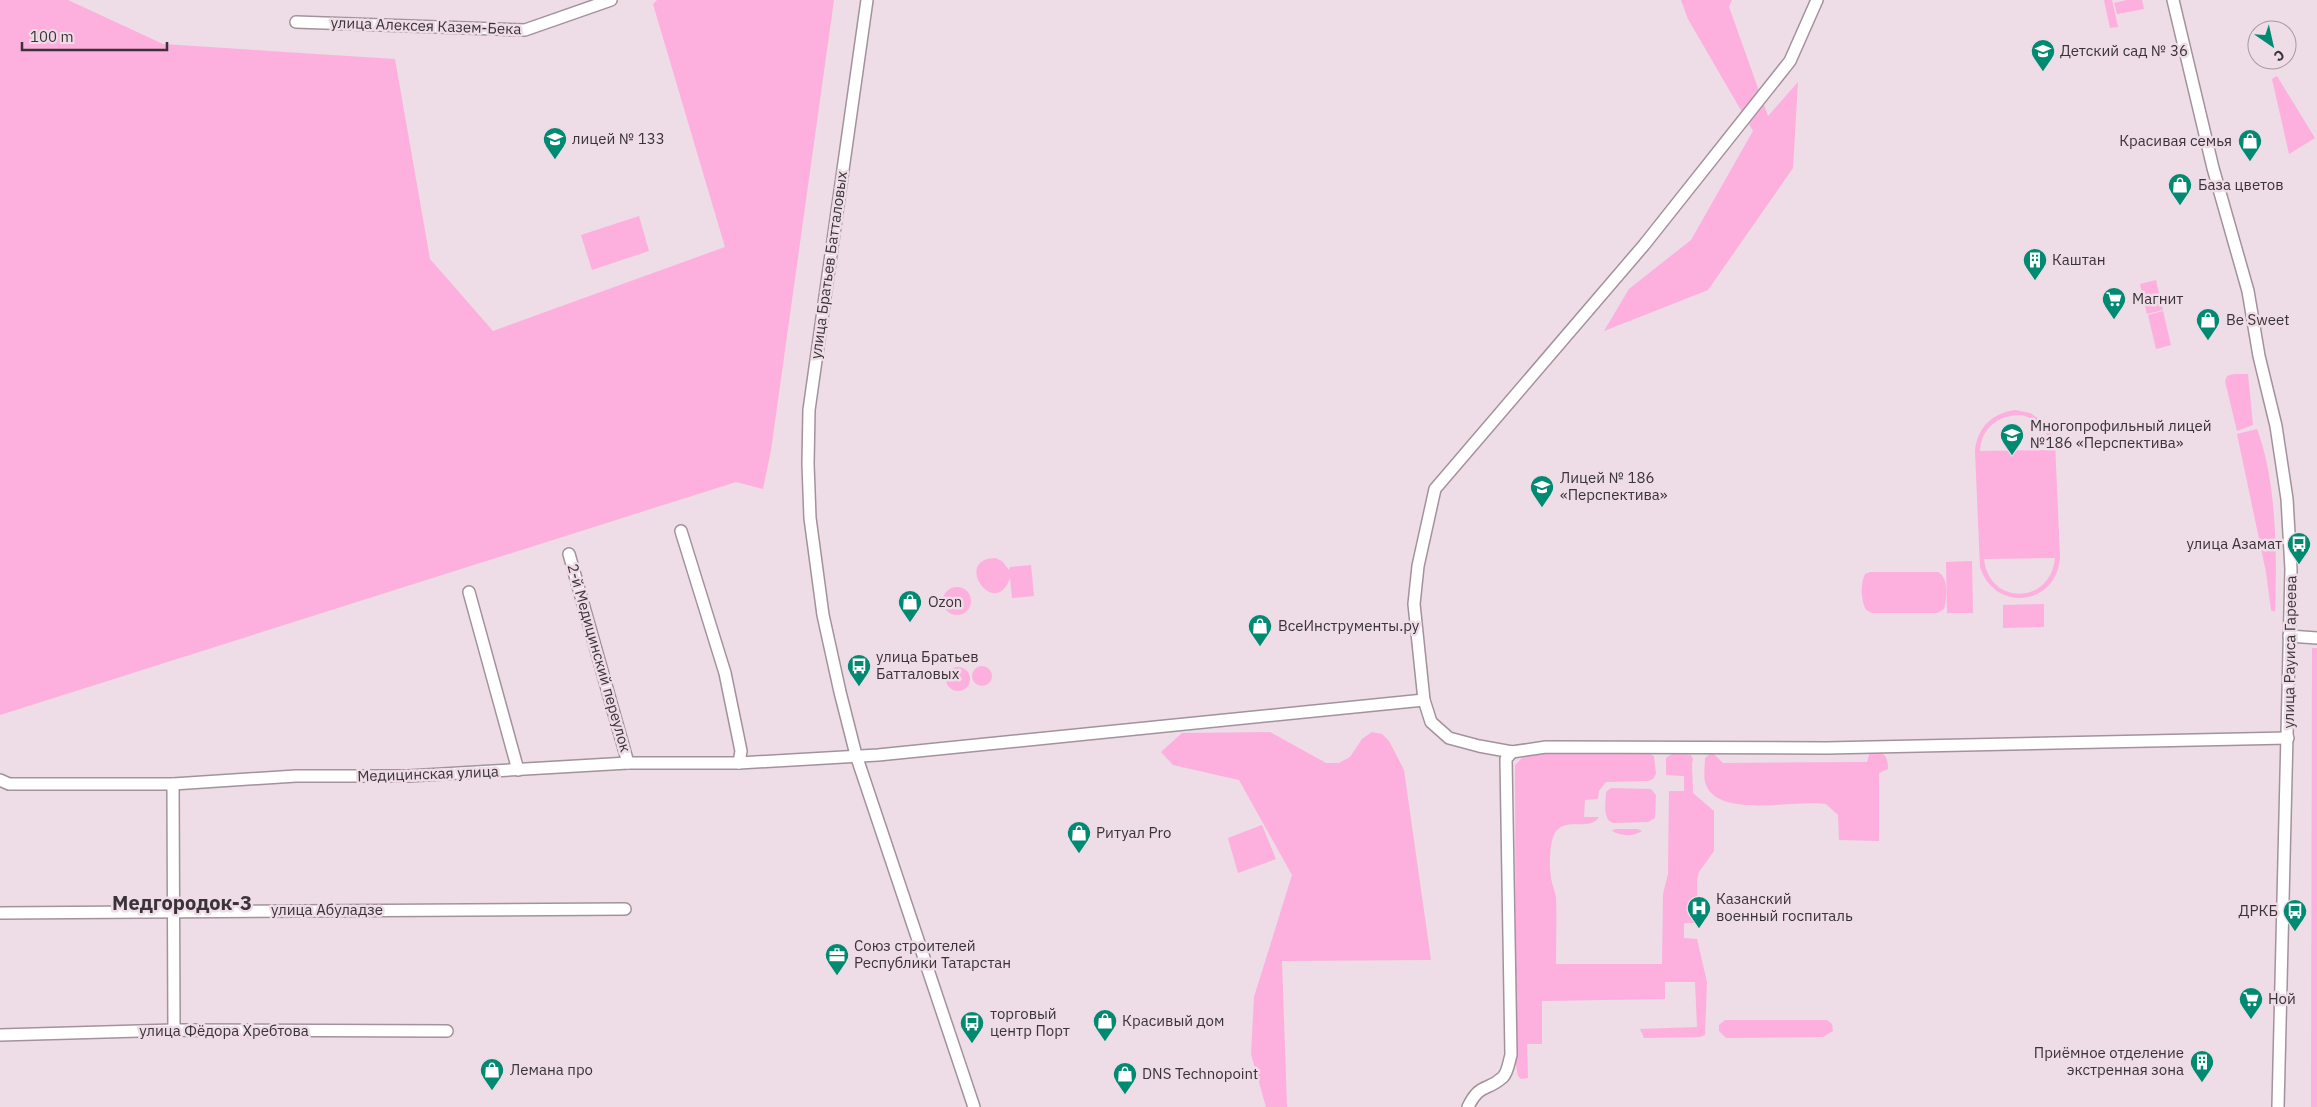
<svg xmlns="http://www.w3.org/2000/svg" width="2317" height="1107" viewBox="0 0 2317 1107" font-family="'IBM Plex Sans',sans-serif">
	<rect width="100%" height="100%" fill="#eedce6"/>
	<g fill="#fdafde" fill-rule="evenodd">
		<path d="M0,0H68L163,44L395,59L430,259L493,331L725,247L653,4L657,0H834L771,450L763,489L736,482L0,715Z"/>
		<path d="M1681,0H1732L1729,7L1768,116L1798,82L1793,168L1708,290L1604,331L1629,289L1691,240L1753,131L1688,19Z"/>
		<path d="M2104,0H2112L2118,27L2110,28Z"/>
		<path d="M2127,0H2142L2144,9L2117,14L2114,3Z"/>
		<path d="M2277,76L2315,138L2289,154L2272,79Z"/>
		<path d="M639,216L649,251L592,270L581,235Z"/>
		<path d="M2156,280L2163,310L2147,314L2140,284Z"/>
		<path d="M2163,311L2171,345L2156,349L2148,315Z"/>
		<path d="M2234,374H2248L2253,425L2237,431L2225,381L2227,376Z"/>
		<path d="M2015,410L2030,413L2044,422L2055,442L2060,558C2056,606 1995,613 1980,567L1975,451C1977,428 1992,413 2015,410ZM2022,415C2039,420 2050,432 2051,450L1980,451C1981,428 1999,414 2022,415ZM2055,558C2051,605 1989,606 1984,559Z"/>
		<path d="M2257,429C2277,482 2277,556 2275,612L2271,610L2266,572L2237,434Z"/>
		<path d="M995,558L1002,561L1009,570L1010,567L1031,565L1034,596L1012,598L1010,578C995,621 952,559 995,558Z"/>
		<path d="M1972,561L1973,613H1947L1946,562Z"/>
		<path d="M1870,572H1938C1949,578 1947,598 1944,609L1937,613H1872L1866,610C1861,601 1860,584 1865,574Z"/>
		<circle cx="957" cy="601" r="14"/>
		<path d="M2044,604V627L2003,628V605Z"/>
		<path d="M2312,648H2317V1107H2311Z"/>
		<circle cx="982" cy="676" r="10"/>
		<circle cx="958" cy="679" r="12"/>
		<path d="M1270,732L1326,763H1339L1350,757L1362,739L1372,732L1382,734L1389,741L1404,770L1431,960L1282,961L1287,1107H1266L1251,1054L1254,997L1292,875L1239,780L1173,765L1161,752L1182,733Z"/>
		<path d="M1878,751C1887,755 1888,760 1888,769L1879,773V841L1839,840L1838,815L1826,804C1796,799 1720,819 1706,785C1703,778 1705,766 1705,758L1712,752L1723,763L1867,762L1870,752Z"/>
		<path d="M1675,752L1691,755L1693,759L1692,764L1693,793L1714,811V851L1699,872L1697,880L1698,923H1684V938L1697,939L1707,982L1705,1035L1700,1037L1644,1038L1640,1029L1697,1027L1695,982H1665V999L1542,1001V1044H1527L1528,1078L1521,1079L1518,1076L1516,1066L1515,765L1524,756L1534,754L1649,753L1654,756L1656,774L1653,779L1648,781L1606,782L1599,791L1598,799L1585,800L1584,817H1599C1591,831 1569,818 1557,830C1549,838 1549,867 1551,878C1552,885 1555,891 1556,897C1557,919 1556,942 1556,964H1662L1663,894L1668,874L1669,791H1684V776L1666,775V758Z"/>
		<path d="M1611,788L1651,789L1656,795L1655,818L1648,822L1613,823C1602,819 1606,802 1606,792Z"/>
		<path d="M1262,825L1276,859L1238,873L1228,838Z"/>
		<path d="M1615,829H1638L1642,831C1633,837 1621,836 1612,831Z"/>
		<path d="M1725,1020H1827L1832,1024L1833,1031L1823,1037L1726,1038L1719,1031V1025Z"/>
	</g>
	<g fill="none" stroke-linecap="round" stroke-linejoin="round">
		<g stroke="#a3929c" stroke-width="14">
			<g id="minor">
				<path d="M867,0L809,410L808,464L810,518L823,615L840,692L856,755L974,1107"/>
				<path d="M1817,0L1790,61L1644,245L1435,489L1418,566L1414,604L1424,700L1431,722L1449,738L1479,746L1512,752L1546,747L1827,748L2288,738"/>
				<path d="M2173,0L2213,168L2248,291L2259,356L2276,426L2287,499L2291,569L2278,1107"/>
				<path d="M296,22L525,30L611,0"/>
				<path d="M681,531L725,673L741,751L739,763"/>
				<path d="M569,554L628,763"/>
				<path d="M469,592L518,770"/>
				<path d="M2289,636L2317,638"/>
				<path d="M0,780L9,784H173L296,776H408L628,763H739L878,755L1424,700"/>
				<path d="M173,784L174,1030"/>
				<path d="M0,913L625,909"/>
				<path d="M0,1035L174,1030L447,1031"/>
				<path d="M1468,1107C1480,1082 1487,1092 1503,1077C1508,1072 1509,1061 1511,1055L1506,759L1512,752"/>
			</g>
		</g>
		<use href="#minor" stroke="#fff" stroke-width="11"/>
	</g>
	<defs>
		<g id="school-pin" transform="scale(1.25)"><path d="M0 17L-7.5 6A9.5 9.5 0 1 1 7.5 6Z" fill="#008a71" stroke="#eedce6"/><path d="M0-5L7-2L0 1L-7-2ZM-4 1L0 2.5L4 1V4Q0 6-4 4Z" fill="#fff"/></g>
		<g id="shop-pin" transform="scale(1.25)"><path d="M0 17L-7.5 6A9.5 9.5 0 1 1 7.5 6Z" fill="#008a71" stroke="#eedce6"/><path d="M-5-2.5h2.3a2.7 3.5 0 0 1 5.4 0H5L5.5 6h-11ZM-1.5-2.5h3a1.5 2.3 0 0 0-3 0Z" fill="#fff"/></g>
		<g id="building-pin" transform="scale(1.25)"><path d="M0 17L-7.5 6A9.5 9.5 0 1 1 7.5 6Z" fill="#008a71" stroke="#eedce6"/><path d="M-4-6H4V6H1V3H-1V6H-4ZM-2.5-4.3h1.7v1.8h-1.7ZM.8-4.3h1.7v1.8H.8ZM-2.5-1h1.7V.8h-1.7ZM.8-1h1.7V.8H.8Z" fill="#fff"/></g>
		<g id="supermarket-pin" transform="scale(1.25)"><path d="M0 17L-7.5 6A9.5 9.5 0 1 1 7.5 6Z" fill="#008a71" stroke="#eedce6"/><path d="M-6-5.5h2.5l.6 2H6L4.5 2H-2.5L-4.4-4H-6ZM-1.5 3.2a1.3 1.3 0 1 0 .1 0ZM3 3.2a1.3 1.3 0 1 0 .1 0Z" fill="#fff"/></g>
		<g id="bus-pin" transform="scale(1.25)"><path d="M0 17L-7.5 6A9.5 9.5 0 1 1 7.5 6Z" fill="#008a71" stroke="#eedce6"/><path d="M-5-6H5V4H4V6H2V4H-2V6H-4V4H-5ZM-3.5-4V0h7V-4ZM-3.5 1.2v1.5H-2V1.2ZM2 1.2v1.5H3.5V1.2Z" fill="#fff"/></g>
		<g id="hospital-pin" transform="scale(1.25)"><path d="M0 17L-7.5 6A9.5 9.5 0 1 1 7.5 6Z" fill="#008a71" stroke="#eedce6"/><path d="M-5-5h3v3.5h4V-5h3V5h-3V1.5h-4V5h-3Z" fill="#fff"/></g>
		<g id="office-pin" transform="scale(1.25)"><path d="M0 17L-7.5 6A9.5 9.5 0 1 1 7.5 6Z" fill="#008a71" stroke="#eedce6"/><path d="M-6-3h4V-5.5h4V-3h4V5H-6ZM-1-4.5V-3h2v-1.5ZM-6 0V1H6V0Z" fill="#fff"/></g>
	</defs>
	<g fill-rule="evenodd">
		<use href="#school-pin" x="2043" y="51"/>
		<use href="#school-pin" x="555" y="139"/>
		<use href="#shop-pin" x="2250" y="141"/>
		<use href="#shop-pin" x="2180" y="185"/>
		<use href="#building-pin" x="2035" y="260"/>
		<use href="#supermarket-pin" x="2114" y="299"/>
		<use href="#shop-pin" x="2208" y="320"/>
		<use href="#school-pin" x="2012" y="435"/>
		<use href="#school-pin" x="1542" y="487"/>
		<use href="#bus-pin" x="2299" y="544"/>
		<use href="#shop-pin" x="910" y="602"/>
		<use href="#shop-pin" x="1260" y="626"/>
		<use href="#bus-pin" x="859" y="666"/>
		<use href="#shop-pin" x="1079" y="833"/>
		<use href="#hospital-pin" x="1699" y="908"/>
		<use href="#bus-pin" x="2295" y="911"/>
		<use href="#office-pin" x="837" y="955"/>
		<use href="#supermarket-pin" x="2251" y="999"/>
		<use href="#shop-pin" x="1105" y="1021"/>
		<use href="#bus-pin" x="972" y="1023"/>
		<use href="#building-pin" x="2202" y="1062"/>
		<use href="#shop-pin" x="492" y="1070"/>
		<use href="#shop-pin" x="1125" y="1074"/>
	</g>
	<g text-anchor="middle" stroke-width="5" stroke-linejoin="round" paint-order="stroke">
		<g font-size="15" fill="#3a3337" stroke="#eedce6">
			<text transform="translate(426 26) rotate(2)" y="5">улица Алексея Казем-Бека</text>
			<text transform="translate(829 265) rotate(-82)" y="5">улица Братьев Батталовых</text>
			<text transform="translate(2290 652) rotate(-89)" y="5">улица Рауиса Гареева</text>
			<text transform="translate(599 658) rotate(74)" y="5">2-й Медицинский переулок</text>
			<text transform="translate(428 774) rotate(-2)" y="5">Медицинская улица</text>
			<text x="327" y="915">улица Абуладзе</text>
			<text x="224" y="1036">улица Фёдора Хребтова</text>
		</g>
		<g font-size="15" fill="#3a3337" stroke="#eedce6" text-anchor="start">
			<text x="2060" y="56">Детский сад № 36</text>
			<text x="572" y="144">лицей № 133</text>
			<text x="2232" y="146" text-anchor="end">Красивая семья</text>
			<text x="2198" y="190">База цветов</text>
			<text x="2052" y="265">Каштан</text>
			<text x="2132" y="304">Магнит</text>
			<text x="2226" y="325">Be Sweet</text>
			<text x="2030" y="431">Многопрофильный лицей<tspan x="2030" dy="17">№186 «Перспектива»</tspan></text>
			<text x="1560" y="483">Лицей № 186<tspan x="1560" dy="17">«Перспектива»</tspan></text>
			<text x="2282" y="549" text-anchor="end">улица Азамат</text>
			<text x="928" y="607">Ozon</text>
			<text x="1278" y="631">ВсеИнструменты.ру</text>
			<text x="876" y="662">улица Братьев<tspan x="876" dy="17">Батталовых</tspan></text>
			<text x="1096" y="838">Ритуал Pro</text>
			<text x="1716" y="904">Казанский<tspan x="1716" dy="17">военный госпиталь</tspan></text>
			<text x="2278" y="916" text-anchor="end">ДРКБ</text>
			<text x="854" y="951">Союз строителей<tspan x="854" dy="17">Республики Татарстан</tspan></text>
			<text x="2268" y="1004">Ной</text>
			<text x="990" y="1019">торговый<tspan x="990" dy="17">центр Порт</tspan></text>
			<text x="1122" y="1026">Красивый дом</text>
			<text x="2184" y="1058" text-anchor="end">Приёмное отделение<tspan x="2184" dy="17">экстренная зона</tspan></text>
			<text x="510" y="1075">Лемана про</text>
			<text x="1142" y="1079">DNS Technopoint</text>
		</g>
		<g font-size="20" font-weight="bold" fill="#3a3337" stroke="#eedce6">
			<text x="182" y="910">Медгородок-3</text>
		</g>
	</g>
	<g transform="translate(2272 45) rotate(146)"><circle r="24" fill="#eedce6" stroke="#a698a0"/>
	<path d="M0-4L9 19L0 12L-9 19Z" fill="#008a71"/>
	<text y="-8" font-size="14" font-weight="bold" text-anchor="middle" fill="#3a3337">С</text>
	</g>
	<path d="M22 42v8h145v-8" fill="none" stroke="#3a3337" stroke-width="2.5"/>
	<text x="30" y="42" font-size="15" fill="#3a3337" stroke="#eedce6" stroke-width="4" paint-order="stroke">100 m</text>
</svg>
